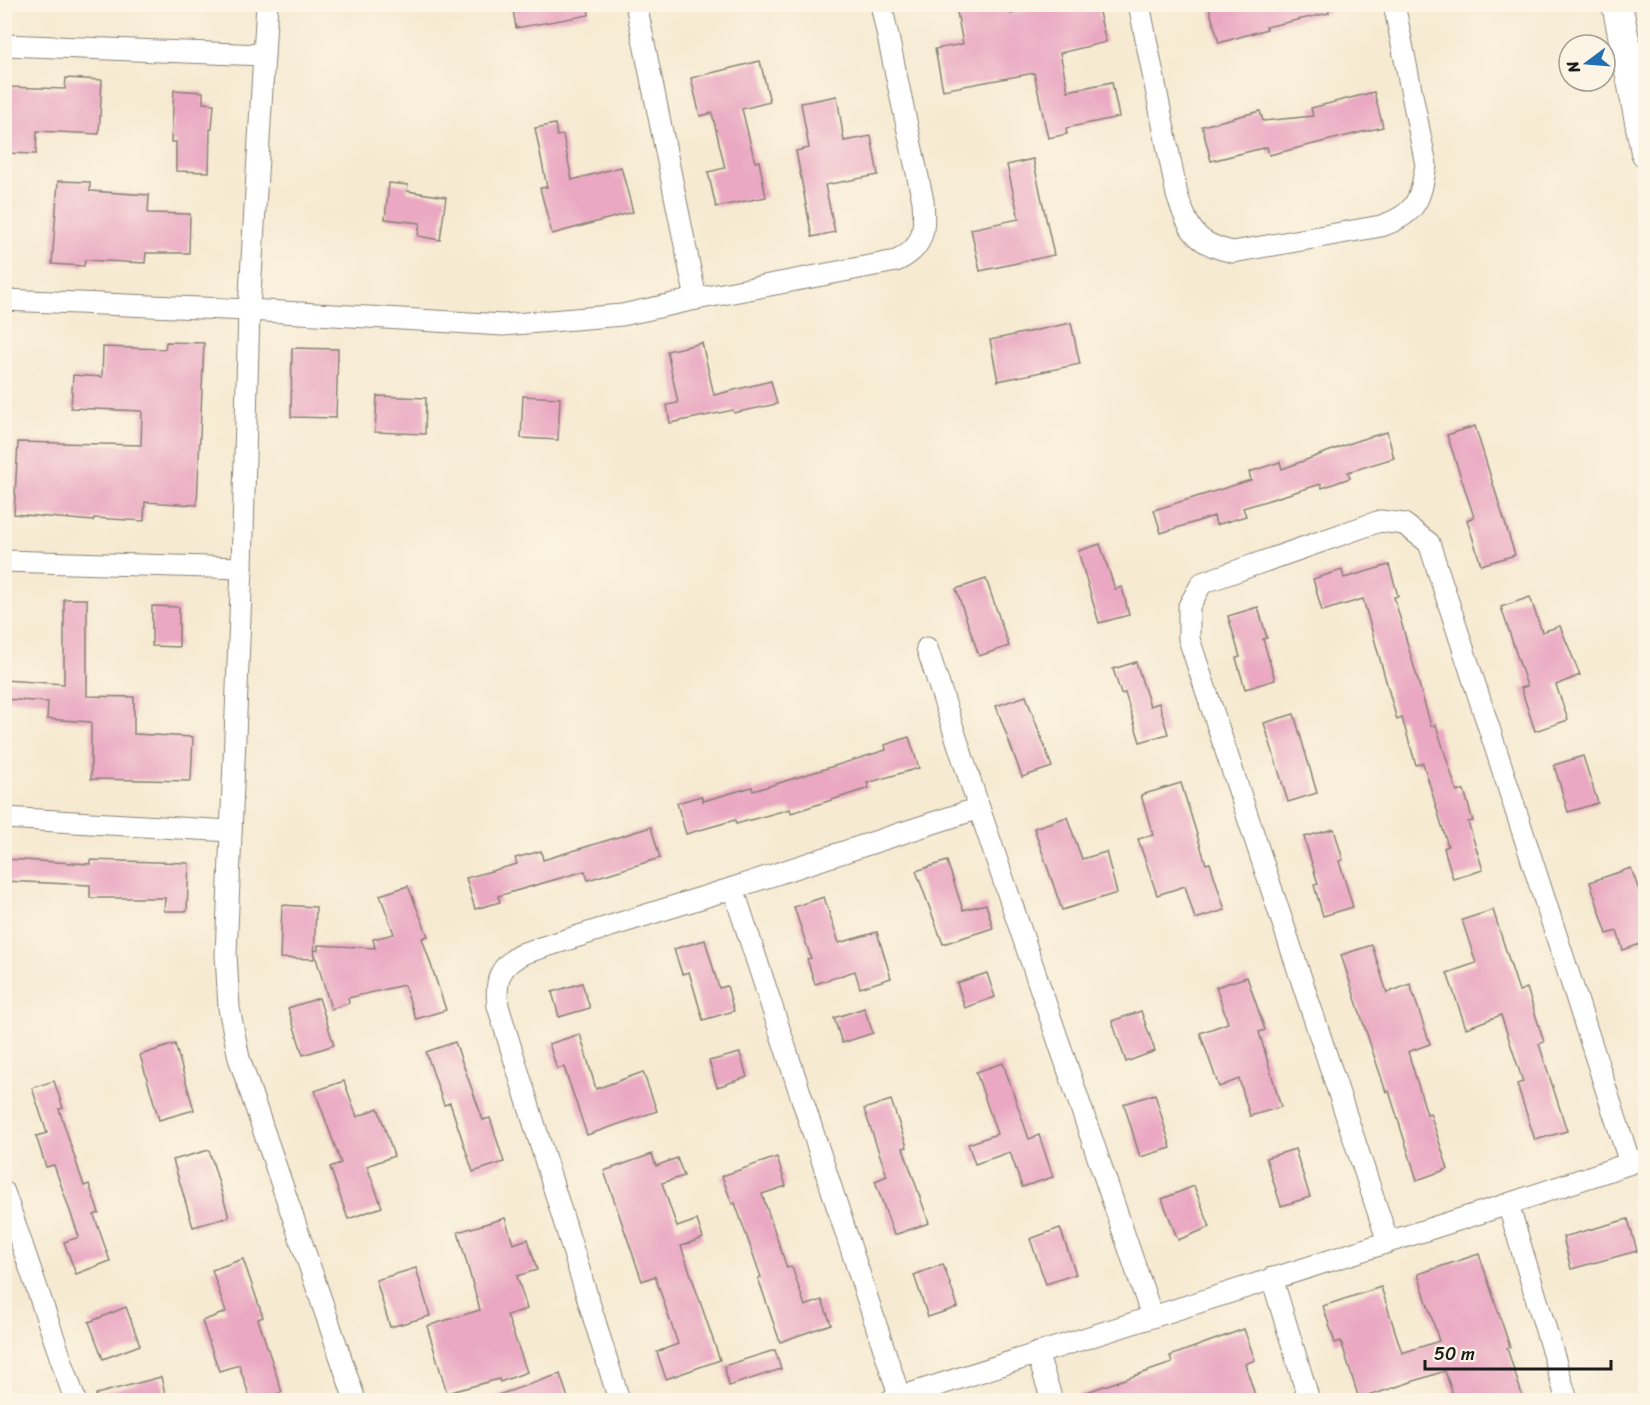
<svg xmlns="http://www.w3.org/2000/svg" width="1650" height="1405" viewBox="0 0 1650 1405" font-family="Sriracha,sans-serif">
	<rect width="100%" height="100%" fill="#fcf5e5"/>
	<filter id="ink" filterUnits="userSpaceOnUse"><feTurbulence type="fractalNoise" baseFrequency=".0167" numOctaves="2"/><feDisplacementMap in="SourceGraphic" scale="12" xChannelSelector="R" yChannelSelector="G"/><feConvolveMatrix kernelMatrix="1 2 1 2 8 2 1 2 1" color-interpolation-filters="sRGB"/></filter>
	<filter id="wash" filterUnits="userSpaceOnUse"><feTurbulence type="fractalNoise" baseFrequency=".008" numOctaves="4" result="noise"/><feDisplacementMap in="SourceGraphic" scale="24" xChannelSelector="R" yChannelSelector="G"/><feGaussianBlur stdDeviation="1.35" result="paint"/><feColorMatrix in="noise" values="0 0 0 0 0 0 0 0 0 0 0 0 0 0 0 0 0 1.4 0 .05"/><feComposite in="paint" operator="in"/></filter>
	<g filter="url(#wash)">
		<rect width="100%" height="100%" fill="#f6ead2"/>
		<g id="blocks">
			<g fill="#eaa8c2">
				<path d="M512,4H588L589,15L516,28Z"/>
				<path d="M995,4H1009L1011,14L1048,4H1097L1106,42L1060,53L1068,91L1112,82L1119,117L1066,128L1067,134L1048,138L1034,73L943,90L935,49L963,44L957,12Z"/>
				<path d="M1208,4H1328L1329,13L1266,27L1267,29L1219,43Z"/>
				<path d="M760,61L770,102L742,109L755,162L759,161L766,197L716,207L708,172L725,168L712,113L700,116L691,78Z"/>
				<path d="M66,78L102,80L99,134L37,131L36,154L5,153L9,87L65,89Z"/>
				<path d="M174,90L203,92V103L214,104L212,129H210L209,172L176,171V142H171Z"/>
				<path d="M1374,92L1383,127L1269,155L1267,147L1211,161L1202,126L1260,111L1263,121L1313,116L1311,108Z"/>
				<path d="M837,96L844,141L871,136L878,175L825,185L835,232L812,237L796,151L809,148L801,103Z"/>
				<path d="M555,124L557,136L563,135L572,180L621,167L633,212L552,234L540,188L547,187L535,128Z"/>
				<path d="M1033,159L1054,255L980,271L971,229L1019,219L1007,165Z"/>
				<path d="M58,181L90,182V191L149,195L148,213L190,214L189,253H146L145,263L85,260L84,266L52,264Z"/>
				<path d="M389,183L408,185L407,191L446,197L440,240L418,236L420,223L385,219Z"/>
				<path d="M1071,323L1080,364L998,381L990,340Z"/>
				<path d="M166,342L204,343L197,505L145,502L144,521L94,518L93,521L14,514L18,442L141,445L142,411L71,408L73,375L102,377L103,347L165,349Z"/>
				<path d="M702,343L714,395L771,381L777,404L734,413L733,410L670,423L667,405L678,403L667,351Z"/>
				<path d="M292,348L338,349L336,418L291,417Z"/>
				<path d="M377,396L426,398L425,434L375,432Z"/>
				<path d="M523,396L560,398L558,440L521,438Z"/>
				<path d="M1475,426L1515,555L1481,565L1467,520L1474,517L1447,435Z"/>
				<path d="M1387,432L1394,458L1348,472L1350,478L1322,488L1321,484L1243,508L1246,516L1216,525L1214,516L1161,533L1154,510L1251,480L1249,472L1280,462L1282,469L1359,440Z"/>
				<path d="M1100,544L1115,589L1122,587L1129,615L1099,623L1078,551Z"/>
				<path d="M1389,565L1398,596L1394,597L1431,726L1436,725L1457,792L1464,790L1473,821L1468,822L1483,870L1453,879L1444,848L1448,846L1423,763L1416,765L1402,718L1397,720L1363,599L1322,611L1313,579L1342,570L1344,578Z"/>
				<path d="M986,579L1009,646L979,656L956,589Z"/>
				<path d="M1530,597L1542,632L1560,626L1580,675L1556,685L1568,720L1535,731L1521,688L1527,686L1501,607Z"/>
				<path d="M64,599H87V696L134,697V734L193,737L191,781L91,779V722L47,719L48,702L4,699V680L64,684Z"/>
				<path d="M152,606L179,607V647L152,646Z"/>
				<path d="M1258,607L1267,638L1263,639L1275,680L1245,689L1236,658L1240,657L1228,616Z"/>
				<path d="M1136,662L1150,706L1159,703L1168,734L1140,742L1125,693L1121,694L1113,669Z"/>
				<path d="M1026,696L1052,767L1022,777L996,706Z"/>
				<path d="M1294,714L1317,793L1288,802L1264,723Z"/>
				<path d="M909,737L919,768L867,783L869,788L791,813L790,809L736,824L735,820L686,834L677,803L701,796L703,801L752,787L753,791L886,750L885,745Z"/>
				<path d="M1583,756L1598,803L1568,812L1554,765Z"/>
				<path d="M1181,783L1206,864L1210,863L1225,910L1195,919L1185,886L1157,895L1138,839L1153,835L1141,795Z"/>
				<path d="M1067,817L1082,859L1106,852L1117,893L1062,910L1034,828Z"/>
				<path d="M651,827L660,858L588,880L585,871L498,896L500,902L475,909L466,878L517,864L515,858L541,851L543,860Z"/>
				<path d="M1334,829L1343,860L1339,861L1353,907L1323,916L1314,885L1318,884L1304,837Z"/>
				<path d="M4,859L90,864V860L189,863L187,911H164L165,898H90V885L4,881Z"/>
				<path d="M947,861L963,910L986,904L993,928L943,944L916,871Z"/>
				<path d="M1631,868L1646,910V942L1623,950L1617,931L1607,934L1590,882Z"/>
				<path d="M408,886L428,936L422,938L446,1010L416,1019L404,985L348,998L349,1003L331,1009L314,951L318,950V945L375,948L373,939L394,934L380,895Z"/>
				<path d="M824,897L839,943L877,932L891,978L860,988L855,971L815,984L807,959L811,958L794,907Z"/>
				<path d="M282,905L316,907L314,959L280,958Z"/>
				<path d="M1493,910L1519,991L1527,988L1544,1042L1539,1044L1567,1131L1535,1140L1517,1084L1523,1082L1501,1015L1466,1028L1447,973L1476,963L1462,920Z"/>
				<path d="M705,940L719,988L727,986L734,1011L703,1020L689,972L682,974L674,949Z"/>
				<path d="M1372,945L1387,993L1410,984L1430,1044L1408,1052L1427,1114L1430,1113L1448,1169L1417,1180L1389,1091L1386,1092L1341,955Z"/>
				<path d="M987,973L995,997L965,1008L957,983Z"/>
				<path d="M1247,977L1265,1030L1259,1032L1281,1107L1250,1116L1239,1079L1219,1087L1200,1033L1228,1023L1216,987Z"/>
				<path d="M582,983L590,1008L559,1017L552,992Z"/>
				<path d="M319,998L334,1045L303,1055L288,1008Z"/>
				<path d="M864,1008L873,1033L842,1043L834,1018Z"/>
				<path d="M1141,1011L1155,1051L1126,1062L1112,1021Z"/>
				<path d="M580,1034L596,1089L643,1072L657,1111L587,1135L564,1067L557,1069L549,1044Z"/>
				<path d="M455,1042L483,1120L490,1118L504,1162L473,1172L450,1103L444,1105L426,1052Z"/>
				<path d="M175,1044L194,1110L159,1120L140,1055Z"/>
				<path d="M740,1053L747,1077L717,1087L709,1061Z"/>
				<path d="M1003,1063L1029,1139L1039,1135L1053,1177L1022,1187L1010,1152L975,1164L968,1144L997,1134L976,1072Z"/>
				<path d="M54,1081L63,1108L59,1109L84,1186L89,1184L99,1213L94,1215L110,1261L76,1274L64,1242L79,1237L54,1165L46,1167L36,1136L47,1133L32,1088Z"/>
				<path d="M344,1081L357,1117L378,1108L394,1156L367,1166L382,1207L348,1219L330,1167L341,1163L315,1091Z"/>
				<path d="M1155,1094L1171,1148L1140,1157L1124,1104Z"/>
				<path d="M891,1100L907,1147L903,1148L929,1223L894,1235L875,1181L887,1176L864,1109Z"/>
				<path d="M1295,1149L1310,1197L1281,1206L1266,1158Z"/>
				<path d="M209,1150L229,1217L193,1227L173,1160Z"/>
				<path d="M652,1154L656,1166L677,1158L684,1176L662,1183L677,1227L697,1220L703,1238L681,1246L720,1360L666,1379L657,1352L678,1344L655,1276L642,1281L604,1171Z"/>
				<path d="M777,1157L786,1186L762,1194L787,1268L792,1267L805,1306L822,1300L831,1324L780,1342L758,1278L761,1277L735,1203L732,1204L722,1176Z"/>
				<path d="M1194,1186L1210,1227L1178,1240L1162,1199Z"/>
				<path d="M505,1218L513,1244L528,1239L537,1270L517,1276L527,1309L507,1315L527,1372L500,1382L499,1379L447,1393L427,1326L480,1310L458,1232Z"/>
				<path d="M1628,1219L1637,1251L1571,1269L1563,1237Z"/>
				<path d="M1060,1228L1076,1274L1046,1284L1030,1239Z"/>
				<path d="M1479,1254L1510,1347L1507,1348L1524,1401H1455L1445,1371L1359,1399L1341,1341L1335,1343L1323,1306L1381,1287L1402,1353L1439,1341L1418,1274Z"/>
				<path d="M243,1259L263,1317L258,1319L282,1392L258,1401H251L239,1365L219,1371L202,1321L226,1312L212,1270Z"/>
				<path d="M943,1264L958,1307L928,1317L914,1275Z"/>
				<path d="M416,1268L430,1316L390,1327L376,1280Z"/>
				<path d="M126,1307L140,1345L103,1359L89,1322Z"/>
				<path d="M1244,1329L1255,1360L1245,1364L1257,1401H1073L1072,1397L1172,1363L1170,1356Z"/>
				<path d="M775,1350L781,1369L729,1386L724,1366Z"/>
				<path d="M560,1374L569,1401H493L492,1397Z"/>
				<path d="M161,1377L167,1401H96V1394Z"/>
			</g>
		</g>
	</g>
	<g filter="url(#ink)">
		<use href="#blocks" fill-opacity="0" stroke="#898377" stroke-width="1.5"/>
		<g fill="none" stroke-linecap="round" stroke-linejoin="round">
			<g stroke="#898377" stroke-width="23">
				<g id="street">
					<path d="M267,4L249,310L242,568L226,954L229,1008L239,1058L355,1400"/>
					<path d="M636,4L696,299"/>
					<path d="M1139,4L1177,195C1189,230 1195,244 1233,252L1381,226C1417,214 1420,200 1426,165L1394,4"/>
					<path d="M4,45L264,55"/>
					<path d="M4,300L249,310L503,325L622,315L696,299L896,261C925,248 925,229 923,201L881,4"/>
					<path d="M4,561L242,568"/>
					<path d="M927,648L979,808L1152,1316"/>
					<path d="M4,818L231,831"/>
					<path d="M733,888L900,1398"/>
					<path d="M4,1192L75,1400"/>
					<path d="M1508,1204L1567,1400"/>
					<path d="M1388,1242L1189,639V606L1202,583L1380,521L1404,524L1429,543L1630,1163"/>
					<path d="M1272,1278L1309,1400"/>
					<path d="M1037,1353L1052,1400"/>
					<path d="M619,1400L498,1006C495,979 499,966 524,953L733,888L979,808"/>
					<path d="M891,1400L1508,1204L1646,1158"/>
				</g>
			</g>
			<g stroke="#898377" stroke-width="32">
				<path id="secondary" d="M1617,4L1646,152"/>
			</g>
			<use href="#street" stroke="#fff" stroke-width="21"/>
			<use href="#secondary" stroke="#fff" stroke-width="30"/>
		</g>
	</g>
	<rect width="1650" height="1405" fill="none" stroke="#fcf5e5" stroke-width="24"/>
	<g transform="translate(1587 63) rotate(254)"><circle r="28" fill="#fcf5e5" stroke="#a29e95" stroke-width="1.5"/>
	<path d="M0-4.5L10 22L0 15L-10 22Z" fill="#1f6fb2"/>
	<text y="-9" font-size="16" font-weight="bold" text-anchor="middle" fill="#1c1c1c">N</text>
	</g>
	<path d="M1425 1360v9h186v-9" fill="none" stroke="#1c1c1c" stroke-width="3"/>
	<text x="1434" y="1360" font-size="18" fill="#1c1c1c" stroke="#fcf5e5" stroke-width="4.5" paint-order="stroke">50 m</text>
</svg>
